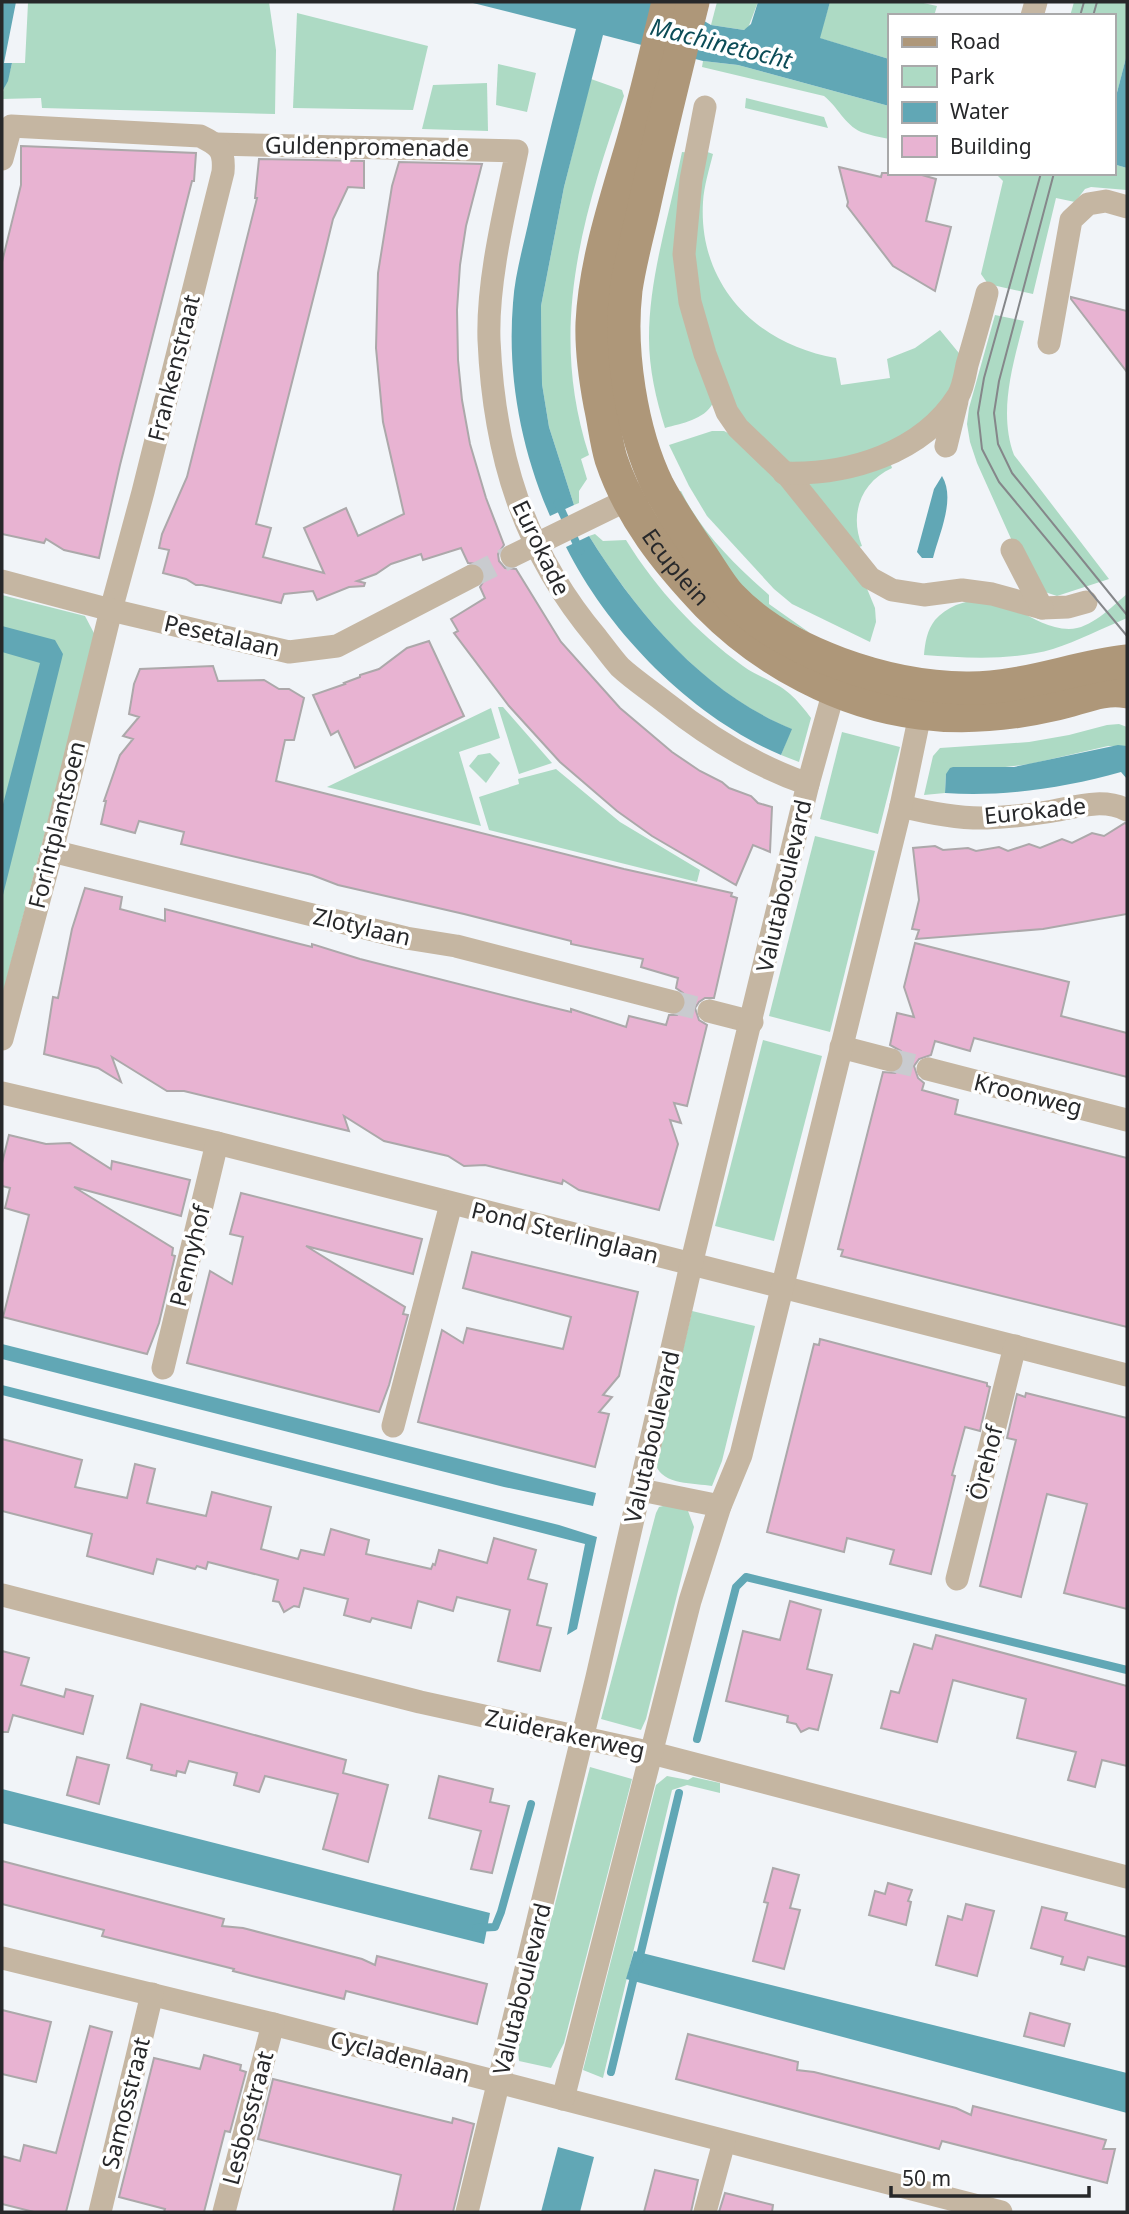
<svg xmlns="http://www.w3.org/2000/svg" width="1129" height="2214" viewBox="0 0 1129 2214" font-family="'Noto Sans',sans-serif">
	<rect width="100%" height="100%" fill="#f1f4f8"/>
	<g fill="#addac4">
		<path d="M24,2H269L276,50L275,114L42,108L41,98L2,99C2,89 10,75 12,63H25L28,3Z"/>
		<path d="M717,2H758L748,28L744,30L711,25Z"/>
		<path d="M830,2H919L937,6L934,16H889V59L819,38Z"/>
		<path d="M1074,2H1127V54L1113,108V16H1070Z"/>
		<path d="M297,13L428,46L413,110L293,108Z"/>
		<path d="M703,61L738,65L889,106V139C880,137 869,135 861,132C845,125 837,106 824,96L702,67Z"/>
		<path d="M498,64L536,73L527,112L496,105Z"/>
		<path d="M591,79L622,90L624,96C582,217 548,329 589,455L581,459L587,479L579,491V503L574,505L549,427L542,384L541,306L564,187Z"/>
		<path d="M487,83L488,131L422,129L433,85Z"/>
		<path d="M746,98L824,117L828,128L745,108Z"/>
		<path d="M702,150L713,154C709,170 704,186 703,202C698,286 758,345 836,358L841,385L890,378L887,359L915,348L940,330L963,358L954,385L916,432L843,462L790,463L757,438L727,392L690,263Z"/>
		<path d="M682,152L693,153L683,206L713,403C704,420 682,423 665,428C656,399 649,369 649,338C649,276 670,213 682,152Z"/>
		<path d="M1113,164L1127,168V190L1091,187L1085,189L1075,202L1056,198L1033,294L988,284L981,274L1003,181L995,173H1113Z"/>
		<path d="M995,315L1024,321C1013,364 998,412 1014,455L1109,579L1057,596L1042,591L1030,581L977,463L970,442L967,424L969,408Z"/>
		<path d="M712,431H724L736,437L763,461L863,579L875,608L876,622L870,642L792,604L774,589L707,516L689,486L669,445Z"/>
		<path d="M890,462L892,468C861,482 849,514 862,546L856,548L808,486V480Z"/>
		<path d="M681,491C701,532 735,565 769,595V604L810,633L746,599L674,492Z"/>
		<path d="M595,534L603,541L626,540C657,590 696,632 743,666C758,677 777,682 790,694C798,701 805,710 811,718L799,762L781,755L791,729C704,693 638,615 589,536Z"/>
		<path d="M1127,594V618C1103,628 1078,641 1053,649C1012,661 965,658 924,655C925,643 927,630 935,620C951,601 982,595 1004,604C1026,613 1045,629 1069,629C1091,629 1111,607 1127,594Z"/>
		<path d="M2,595L85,616L96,637L2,997Z"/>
		<path d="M498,707H503L552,763L519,774Z"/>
		<path d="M491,708L500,738L459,752L481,826L327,787Z"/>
		<path d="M1119,724L1127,727V746H1108L1030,764L946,774L945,793L924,795L933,756L940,748L1029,742L1069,735L1107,725Z"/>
		<path d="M842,732L900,747L878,834L820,819Z"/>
		<path d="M490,753L500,763L486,783L469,766L478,755Z"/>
		<path d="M556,769L620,822L700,870L697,882L489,830L479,797L519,784L518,779Z"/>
		<path d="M815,836L875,851L830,1032L769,1016Z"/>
		<path d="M763,1040L822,1056L774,1241L715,1226Z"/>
		<path d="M692,1311L755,1326L722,1461L712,1486C695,1483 662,1485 656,1465Z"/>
		<path d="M667,1505L688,1511L694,1527L646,1719L641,1730L601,1719L656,1513L659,1507Z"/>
		<path d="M590,1767L632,1779L564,2043L551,2068L519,2061L518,2049Z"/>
		<path d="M667,1776L688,1780L693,1777L720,1783V1793L687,1785L672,1790L603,2078L583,2070L656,1785Z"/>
	</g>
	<g fill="#61a7b5">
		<path d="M2,2H16L4,63H12L8,81L2,92Z"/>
		<path d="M469,2H657L682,8L711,25L744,30L751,24L758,2H830L820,38L889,59V106L738,65L703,61L603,35L564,187L541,306L542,384L549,427L574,505L550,516C521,449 507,376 513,303C515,273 524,244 530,215C544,152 560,90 576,29Z"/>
		<path d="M1127,54V168L1113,164V108Z"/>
		<path d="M942,476C956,499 939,534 933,558H922L917,552L934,489Z"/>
		<path d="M589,536C638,615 704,693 792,729L781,755C692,717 609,633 566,547Z"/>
		<path d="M2,626L55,640L63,654L2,899V808L40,663L2,652Z"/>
		<path d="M1118,745L1127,746V779L1121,772C1064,788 1004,797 945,793L946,774L950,768L953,767H1014Z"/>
		<path d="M2,1344L596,1493L593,1506L504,1487L2,1359Z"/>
		<path d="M2,1385L559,1525L597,1537L577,1629L567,1635L585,1544L2,1395Z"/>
		<path d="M2,1789L490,1913L484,1944L2,1823Z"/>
		<path d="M634,1951L1127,2073V2113L626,1979Z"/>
		<path d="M558,2147L594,2157L580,2212H541Z"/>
	</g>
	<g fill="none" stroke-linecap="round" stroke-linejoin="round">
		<g stroke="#61a7b5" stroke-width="8">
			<path d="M558,503L580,551"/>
			<path d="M697,1739L736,1587L746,1577L1127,1670"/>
			<path d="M476,1928L495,1927L501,1912L531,1804"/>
			<path d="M639,1960L679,1793"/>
			<path d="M611,2072L635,1973"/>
		</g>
	</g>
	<g fill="#e8b3d2" stroke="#aca8aa" stroke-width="2">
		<path d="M21,146L196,153L194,181H192L120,465L99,558L64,550L46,539L44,543L2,534V262L21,185Z"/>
		<path d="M259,159L364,161V188L348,187L333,219L325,252L256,524L271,528L263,557L324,573L304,528L346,508L358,536L404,514L383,422L376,348L378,273L392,186L399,162L482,164L466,226L460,265L457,310L458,360L462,400L470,444L486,498L504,545L498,554L499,561L505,568L516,569L561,642L620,708L672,752L700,771L722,782L729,788L751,796L758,803L772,807L770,852L753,845L736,885L652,836L617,811L560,762L509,706L454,633L458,631L451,619L485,598L480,587L486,577L485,570L479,564L468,563L461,548L423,560L421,554L391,564L376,574L357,581L365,583L364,586L349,587L317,600L313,591L284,594L281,603L202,585H196L186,579L163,573L169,550L159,548L162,534L187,477L257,198H255Z"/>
		<path d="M839,167L881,177L882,173H915L936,179L926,221L951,227L935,291L893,266L847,206L848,202Z"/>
		<path d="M1071,297L1127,311V372L1071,299Z"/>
		<path d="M429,641L464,716L355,768L338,731L331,735L313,695L345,684L344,683L360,677V675L379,669L407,648Z"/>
		<path d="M213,666L218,681L264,680L279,689H289L304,698L294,740H285L276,781L624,869L732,893L731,896L737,898L714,998H705L699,1002L695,1008L699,1020L707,1025L687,1106L674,1103L681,1123L670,1120L678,1144L659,1210L579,1190L563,1180L562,1184L485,1165L464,1166L448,1156L384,1141L344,1116L349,1131L184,1091H167L112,1057L121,1082L98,1068L44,1054L53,997L58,998L72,929L85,888L122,897L120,909L165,921V909L296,943L312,947V944L360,959L538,1004L571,1012V1009L626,1027L629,1016L666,1025L669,1015H677L686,1006L687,999L683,993L676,988L678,978L641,967L643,959L571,944V941L464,914L338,885L312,875L181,844L184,832L139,821L135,833L101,824L106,801H104L120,755L133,739L123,736L139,717L129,714L134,684L140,669Z"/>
		<path d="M1125,823L1127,824V914L1043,929L916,939L919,930L912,929L919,900L913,848L935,846L943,850L968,848L976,851L999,847L1008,851L1029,844L1040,848L1062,839L1072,843L1092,833L1104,836Z"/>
		<path d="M915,943L1069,982L1061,1016L1127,1033V1077L974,1038L970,1051L935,1041L931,1055L919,1059L914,1066L918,1078L924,1083L922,1090L958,1100L955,1114L1127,1158V1327L841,1256L843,1250L838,1249L883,1072L895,1073L901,1069L905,1063L901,1051L890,1045L897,1013L914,1017L904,987Z"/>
		<path d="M9,1135L46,1144L70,1143L111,1169L112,1161L190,1180L181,1216L74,1187L173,1248L172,1255L175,1256L159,1323L147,1354L3,1317L29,1215L5,1208L10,1188L2,1186V1163Z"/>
		<path d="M241,1193L422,1239L413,1274L306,1246L405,1307L403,1314L408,1315L389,1385L379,1412L187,1363L210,1271L232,1284L243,1237L230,1234Z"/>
		<path d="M472,1252L638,1292L619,1376L603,1395L612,1397L599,1412L609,1414L595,1467L418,1422L442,1330L463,1343L467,1328L563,1349L571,1317L463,1288Z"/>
		<path d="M820,1339L987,1383V1386L990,1387L980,1431L965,1427L952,1475L955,1476L931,1574L890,1564L894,1550L847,1538L844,1552L767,1532L814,1344L819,1345Z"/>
		<path d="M1026,1393L1127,1418V1609L1064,1593L1087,1504L1047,1494L1021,1597L980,1586L1016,1440L1007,1438L1017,1394L1025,1397Z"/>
		<path d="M2,1439L82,1460L75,1487L127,1498L135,1464L155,1469L147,1503L206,1516L212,1492L271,1507L261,1549L298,1559L301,1550L324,1555L331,1529L369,1540L366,1554L431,1569L433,1564L435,1565L439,1550L487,1563L494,1538L536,1550L528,1579L547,1584L537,1625L551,1628L540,1671L498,1661L510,1610L457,1597L453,1611L418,1601L411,1628L372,1618L370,1622L344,1615L348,1599L304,1588L299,1607L294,1606L284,1612L279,1602L273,1601L278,1580L208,1562L206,1569L197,1566L195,1569L157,1559L153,1574L87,1556L92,1534L2,1511Z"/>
		<path d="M790,1601L821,1610L807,1669L832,1675L818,1730L809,1728L801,1732L796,1724L787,1722L788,1716L726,1701L743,1631L780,1640Z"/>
		<path d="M936,1635L1127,1686V1766L1102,1760L1095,1787L1068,1780L1076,1752L1017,1738L1026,1699L953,1680L937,1742L881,1728L891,1691L899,1693L914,1644L932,1649Z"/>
		<path d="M2,1651L29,1658L21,1685L64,1697L66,1689L93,1696L83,1734L13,1715L8,1732H2Z"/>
		<path d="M141,1704L346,1760L343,1773L388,1785L368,1862L323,1849L338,1794L265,1776L259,1792L234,1785L237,1773L189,1761L185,1773L177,1771L176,1776L151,1770L152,1765L127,1758Z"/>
		<path d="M77,1757L109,1765L99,1804L67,1795Z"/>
		<path d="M439,1776L493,1789L490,1802L509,1806L492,1873L471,1869L481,1831L429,1818Z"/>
		<path d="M2,1861L224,1919L222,1926L243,1928L362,1959L375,1965L377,1956L487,1984L477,2024L346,1991L344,1999L256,1977L233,1971L234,1969L102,1936L104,1930L2,1904Z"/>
		<path d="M773,1868L799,1875L790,1908L800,1910L784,1969L753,1961L768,1903L764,1902Z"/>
		<path d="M888,1883L912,1890L908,1901L911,1902L906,1925L869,1915L875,1891L885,1894Z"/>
		<path d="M966,1904L994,1911L977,1976L936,1965L948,1916L962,1920Z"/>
		<path d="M1042,1907L1067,1913L1065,1920L1127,1937V1967L1088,1957L1084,1970L1061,1964L1063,1957L1031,1948Z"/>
		<path d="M2,2010L51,2022L36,2082L2,2074Z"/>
		<path d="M1030,2013L1070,2024L1064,2046L1024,2036Z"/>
		<path d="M90,2026L112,2032L66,2212H34L2,2204V2156L20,2161L24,2145L56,2153Z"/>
		<path d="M688,2034L798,2062L797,2070L814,2072L906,2095L956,2108L971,2115L973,2106L1106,2140L1103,2149H1115L1107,2183L942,2141L939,2149L676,2079Z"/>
		<path d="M204,2055L241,2065L240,2070L246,2072L230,2132L225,2131L204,2212H164L165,2209L119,2197L154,2058L200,2069Z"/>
		<path d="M273,2079L452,2123L453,2118L474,2124L453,2212H393L401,2175L258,2139Z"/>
		<path d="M655,2170L698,2180L691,2212H644Z"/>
		<path d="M725,2193L773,2205L772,2212H719Z"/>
	</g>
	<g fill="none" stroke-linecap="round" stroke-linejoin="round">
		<g stroke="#c9cbcf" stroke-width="23" stroke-dasharray="23 11" stroke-linecap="butt">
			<path d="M472,576L512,556"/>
			<path d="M673,1002L709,1011"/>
			<path d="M891,1060L928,1069"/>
		</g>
		<g stroke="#c5b6a2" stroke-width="23">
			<path d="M1032,16L1036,2"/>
			<path d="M705,107L691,180L684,254L690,302L705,354L727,412L738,428L789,477L870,578L892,590L924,595L962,590L992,594L1042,608L1068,607L1086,602"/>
			<path d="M216,144L517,151C505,209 487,281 489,340C494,454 523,550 597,638C604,647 612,658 620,667C634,680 651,691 666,703C710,738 755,766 808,784"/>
			<path d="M2,159L11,126L200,136C219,145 225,150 223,172L143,492L111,610L52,851L2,1039"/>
			<path d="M1049,343L1071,220L1088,204L1106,201L1127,207"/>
			<path d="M946,446L957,401"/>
			<path d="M784,473C849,475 922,453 958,396C963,388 965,375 967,365C974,341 981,317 987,293"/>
			<path d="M1012,550L1042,608"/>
			<path d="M512,556L639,494"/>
			<path d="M2,581L111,610L289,652L337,646L472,576"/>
			<path d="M901,806C929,813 958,819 987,818C1007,817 1028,815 1047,812C1073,808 1102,797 1127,810"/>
			<path d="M52,851L406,938L456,946L673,1002"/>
			<path d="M709,1011L752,1022"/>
			<path d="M841,1047L891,1060"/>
			<path d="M928,1069L1127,1120"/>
			<path d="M2,1093L217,1143L1127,1375"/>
			<path d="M163,1368L217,1143"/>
			<path d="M393,1426L451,1204"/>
			<path d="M641,1490L720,1506"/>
			<path d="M957,1579L1015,1346"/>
			<path d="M2,1595L420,1702L652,1753L1127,1877"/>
			<path d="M2,1958L273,2024L1001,2212"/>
			<path d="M563,2099L690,1601L720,1506L741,1455L901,806L923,700"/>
			<path d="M100,2212L152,1994"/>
			<path d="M224,2212L273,2024"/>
			<path d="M467,2212L597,1677L691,1265L808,784L830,705L841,679"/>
			<path d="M705,2212L724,2142"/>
		</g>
		<g stroke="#ae9779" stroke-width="33">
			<path id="s1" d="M668,2C657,48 646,95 633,141C616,200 595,261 592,323C591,351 595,378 600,405C604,423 606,442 611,459C630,516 667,562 708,605C763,661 842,704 920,713C965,719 1014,714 1057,704C1080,699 1104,687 1127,692"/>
			<path d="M693,2C676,70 659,138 644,207C638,234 630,262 626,290C619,350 631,431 658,486C670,509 686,532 700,553C710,567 719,584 730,596C785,654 888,687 966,688C1022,689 1073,667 1127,661"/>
		</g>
		<g stroke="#85878a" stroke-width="2">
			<path d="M1080,16L1084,2"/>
			<path d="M1093,16L1097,2"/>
			<path d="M1041,173L984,378L978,413L982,449L999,482L1127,636"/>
			<path d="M1054,173L999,381L994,413L998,444L1012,473L1127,615"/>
		</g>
	</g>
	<g text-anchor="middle" stroke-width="7" stroke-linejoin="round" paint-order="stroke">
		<g font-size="23" fill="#27282a" stroke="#fff">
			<text transform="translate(367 147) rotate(1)" y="8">Guldenpromenade</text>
			<text transform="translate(174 368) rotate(-76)" y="8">Frankenstraat</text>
			<text transform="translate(541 548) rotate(64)" y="8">Eurokade</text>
			<text dy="8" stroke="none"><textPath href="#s1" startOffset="595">Ecuplein</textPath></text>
			<text transform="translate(222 636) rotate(13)" y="8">Pesetalaan</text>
			<text transform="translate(1035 811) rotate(-6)" y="8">Eurokade</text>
			<text transform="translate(57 825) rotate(-76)" y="8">Forintplantsoen</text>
			<text transform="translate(784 886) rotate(-77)" y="8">Valutaboulevard</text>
			<text transform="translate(362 927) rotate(13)" y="8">Zlotylaan</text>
			<text transform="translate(1028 1095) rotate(14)" y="8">Kroonweg</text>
			<text transform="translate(565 1233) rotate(14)" y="8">Pond Sterlinglaan</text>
			<text transform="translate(190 1256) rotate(-76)" y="8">Pennyhof</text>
			<text transform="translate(652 1437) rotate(-77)" y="8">Valutaboulevard</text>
			<text transform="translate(986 1463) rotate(-76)" y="8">Örehof</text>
			<text transform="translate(565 1734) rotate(12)" y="8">Zuiderakerweg</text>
			<text transform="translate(522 1989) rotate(-76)" y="8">Valutaboulevard</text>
			<text transform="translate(400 2057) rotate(15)" y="8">Cycladenlaan</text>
			<text transform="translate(126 2103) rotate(-76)" y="8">Samosstraat</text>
			<text transform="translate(248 2118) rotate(-75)" y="8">Lesbosstraat</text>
		</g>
		<g font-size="24" font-style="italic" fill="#0c4c57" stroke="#fff">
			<text transform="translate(721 44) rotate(14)" y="8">Machinetocht</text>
		</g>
	</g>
	<rect width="1129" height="2214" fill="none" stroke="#27282a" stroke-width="7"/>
	<rect x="888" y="14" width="228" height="161" fill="#ffffff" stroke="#a9a9aa" stroke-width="2"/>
	<rect x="902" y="37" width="35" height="10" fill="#ae9779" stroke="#a9a9aa" stroke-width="2"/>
	<text x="950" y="49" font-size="21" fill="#27282a">Road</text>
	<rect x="902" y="66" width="35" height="21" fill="#addac4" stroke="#a9a9aa" stroke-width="2"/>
	<text x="950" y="84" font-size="21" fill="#27282a">Park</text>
	<rect x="902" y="102" width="35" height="21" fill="#61a7b5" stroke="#a9a9aa" stroke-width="2"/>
	<text x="950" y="119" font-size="21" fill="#27282a">Water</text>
	<rect x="902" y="136" width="35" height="21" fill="#e8b3d2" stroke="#a9a9aa" stroke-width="2"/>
	<text x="950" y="154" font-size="21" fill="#27282a">Building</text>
	<path d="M891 2186v10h198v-10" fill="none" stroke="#27282a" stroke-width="3.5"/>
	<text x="902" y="2186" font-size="21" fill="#27282a" stroke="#ffffff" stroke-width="5" paint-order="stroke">50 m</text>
</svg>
